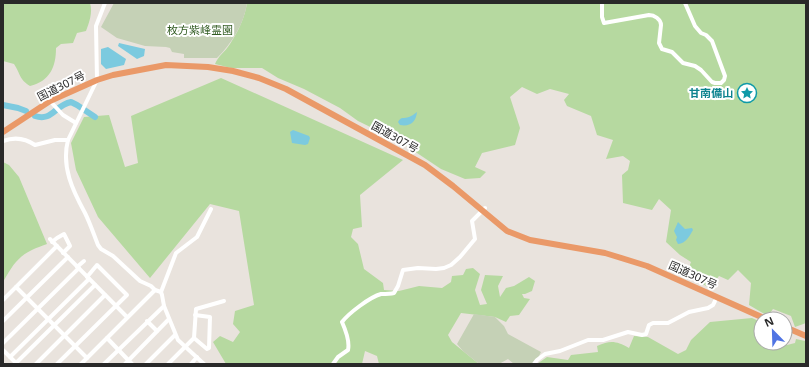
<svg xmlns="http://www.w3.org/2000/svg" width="809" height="367" viewBox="0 0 809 367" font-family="'Noto Sans','Noto Sans JP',sans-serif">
	<rect width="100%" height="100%" fill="#e9e3dd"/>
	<g fill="#b6d9a0">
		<path d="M3,3H90C93,12 89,23 86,31L77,33L73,43L61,44L56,48C56,67 50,81 30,86C19,79 21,75 14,64L3,61Z"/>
		<path d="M247,3H806V323L795,327L791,316L773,309L768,316L749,305L751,283L738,270L728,280L719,276L710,288L686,275L691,262L680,255L666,242L671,210L659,199L652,210L623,203L622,175L628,170L630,161L623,156L606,159L613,140L597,135L591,116L567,106L564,100L569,94L550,89L537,94L522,87L510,97L520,128L515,145L482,153L475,167L486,172L480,178L465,179L441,169L399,141L358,121L340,108L304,89L278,78L262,68H231L215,64C218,56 225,52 230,44C238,32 245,17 247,3Z"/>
		<path d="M221,78L403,160L360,195L362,227L353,229L351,237L358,244L364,269L383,283L384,290L399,291L419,286L442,288L451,282L452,276L463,275L466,269L473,268L480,274L475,290L480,305L487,304L481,290L485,275L503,276L498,286L500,297L506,288L514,286L529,277L535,281L532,291L525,294H522L524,298L530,299L519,315L510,316L506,322L495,317L461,313L448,335L452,342L479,364H379L377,356L365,351L362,364H226L213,342L220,336L233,342L240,332L233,324L235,311L254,305L239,211L210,204L150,278L98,217L76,170L71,143L84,117L109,115L125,167L138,163L131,116Z"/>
		<path d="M3,162L9,165L19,177L47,244C21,253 16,259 3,282Z"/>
		<path d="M752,318L761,322V343H785L787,345L795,343L796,339L805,341L806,364H537L547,357L568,360L571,355L598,352L597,346C611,340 616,341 629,348L634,336L648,337L678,354L686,350L691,340L710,322Z"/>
	</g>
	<g fill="#c5d1b6">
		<path d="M114,3H247C244,24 232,43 217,58H184V54L172,52L170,48L166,47L145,46L117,38L101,27Z"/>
		<path d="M474,314L495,317L504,326L508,334L541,352L535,364H514L508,359L499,364H479L463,351L457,344Z"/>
	</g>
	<g fill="#7ccadf">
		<path d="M119,43L145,49L144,56L137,59L118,46Z"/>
		<path d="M108,47L126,59L124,65L106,69L101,64V49Z"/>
		<path d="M417,112C416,122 410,127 400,125L398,122C401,116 404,119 409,117C412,116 414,114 417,112Z"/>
		<path d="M293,130L309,136L310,138L308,144L305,145L292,143L290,132Z"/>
		<path d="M678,222L685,229L692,228L693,230C689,237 686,243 678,244L676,240L677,237L674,231Z"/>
	</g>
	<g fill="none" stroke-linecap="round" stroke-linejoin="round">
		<g stroke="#7ccadf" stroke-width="6">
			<path d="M3,105L18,108L26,111"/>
			<path d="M35,116C52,122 55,105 71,102L77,105L95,117"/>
		</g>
		<g stroke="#fff" stroke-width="4">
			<path d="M105,3L96,26L97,80L68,140C61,167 73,191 85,213C90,223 94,235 98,245L101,249L113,256L140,281L151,286L155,290L161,292L162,295L164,306L178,340L204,364"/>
			<path d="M602,3V17L604,23L649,15C654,15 661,19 661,25L659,43L662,49L672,52L683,63L695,66L701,70L712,82L715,83H721L724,80L725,76L712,41L706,35L701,33L695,26L685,3"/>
			<path d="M50,101L63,115L76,123"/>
			<path d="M3,141C14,137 25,138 35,145L55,140H68"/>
			<path d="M50,239L127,317"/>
			<path d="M52,242L57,238L64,234L70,246L63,253"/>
			<path d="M77,267L84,261"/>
			<path d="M16,287L87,358"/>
			<path d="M161,292L176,253L197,237L211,209"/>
			<path d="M3,300L57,246"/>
			<path d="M3,321L68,257"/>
			<path d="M147,321L157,331"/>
			<path d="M107,338L132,364"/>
			<path d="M194,338L207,349L209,348L210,317L195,315"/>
			<path d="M3,343L79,268"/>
			<path d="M3,350L17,364"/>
			<path d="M10,357L89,279"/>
			<path d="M16,363L95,285"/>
			<path d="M36,364L105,295"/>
			<path d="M57,364L127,295L97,265L87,277"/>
			<path d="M81,364L155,290"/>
			<path d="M104,364L164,306"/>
			<path d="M125,364L169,319"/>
			<path d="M146,364L175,335"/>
			<path d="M168,364L194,338L196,309L224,301"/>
			<path d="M191,364L197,357"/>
			<path d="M333,364L338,357L348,350C350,341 346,331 342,322C349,313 370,297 381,294C386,294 390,294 394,293L398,286L403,270L418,268L436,269L444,268L451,265L460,257L475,239L472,221L485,208"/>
			<path d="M534,364L537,360L545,354L560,351L588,340H603L628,332L642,335L646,334L649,325L653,323H668L689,312L708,308L713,305L715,301"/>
		</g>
		<g stroke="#ea9968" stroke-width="6">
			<path d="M3,132L50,101L97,80L113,75L166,65L208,67L233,71L259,78L286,89L425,165L453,186L507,231L530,240L605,253L647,266L766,319"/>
			<path d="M785,327L806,336"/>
		</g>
	</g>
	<defs>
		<g id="sight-ring" transform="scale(1)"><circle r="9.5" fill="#fff" stroke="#0f9aa8" stroke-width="1.5"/><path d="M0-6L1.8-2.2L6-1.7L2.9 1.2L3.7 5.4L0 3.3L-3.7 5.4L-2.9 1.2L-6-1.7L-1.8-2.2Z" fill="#0f9aa8"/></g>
	</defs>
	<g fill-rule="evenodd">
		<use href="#sight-ring" x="747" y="93"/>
	</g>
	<g text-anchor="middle" stroke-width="4" stroke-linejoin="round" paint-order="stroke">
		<g font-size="11" fill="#325c23" stroke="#fff">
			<text x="200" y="34">枚方紫峰霊園</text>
		</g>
		<g font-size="11" fill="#292929" stroke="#fff">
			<text transform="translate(61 86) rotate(-27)" y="4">国道307号</text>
			<text transform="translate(395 137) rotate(29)" y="4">国道307号</text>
			<text transform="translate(693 275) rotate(24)" y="4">国道307号</text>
		</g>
		<g font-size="11" font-weight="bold" fill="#0d838f" stroke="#fff" text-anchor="end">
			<text x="733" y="97">甘南備山</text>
		</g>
	</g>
	<rect width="809" height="367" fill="none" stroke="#292929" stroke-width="8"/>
	<g transform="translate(773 331) rotate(337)"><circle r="19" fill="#ffffff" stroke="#a9a9a9"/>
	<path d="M0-3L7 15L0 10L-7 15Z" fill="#5074e3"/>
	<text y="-6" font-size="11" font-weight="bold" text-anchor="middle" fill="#292929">N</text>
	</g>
</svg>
